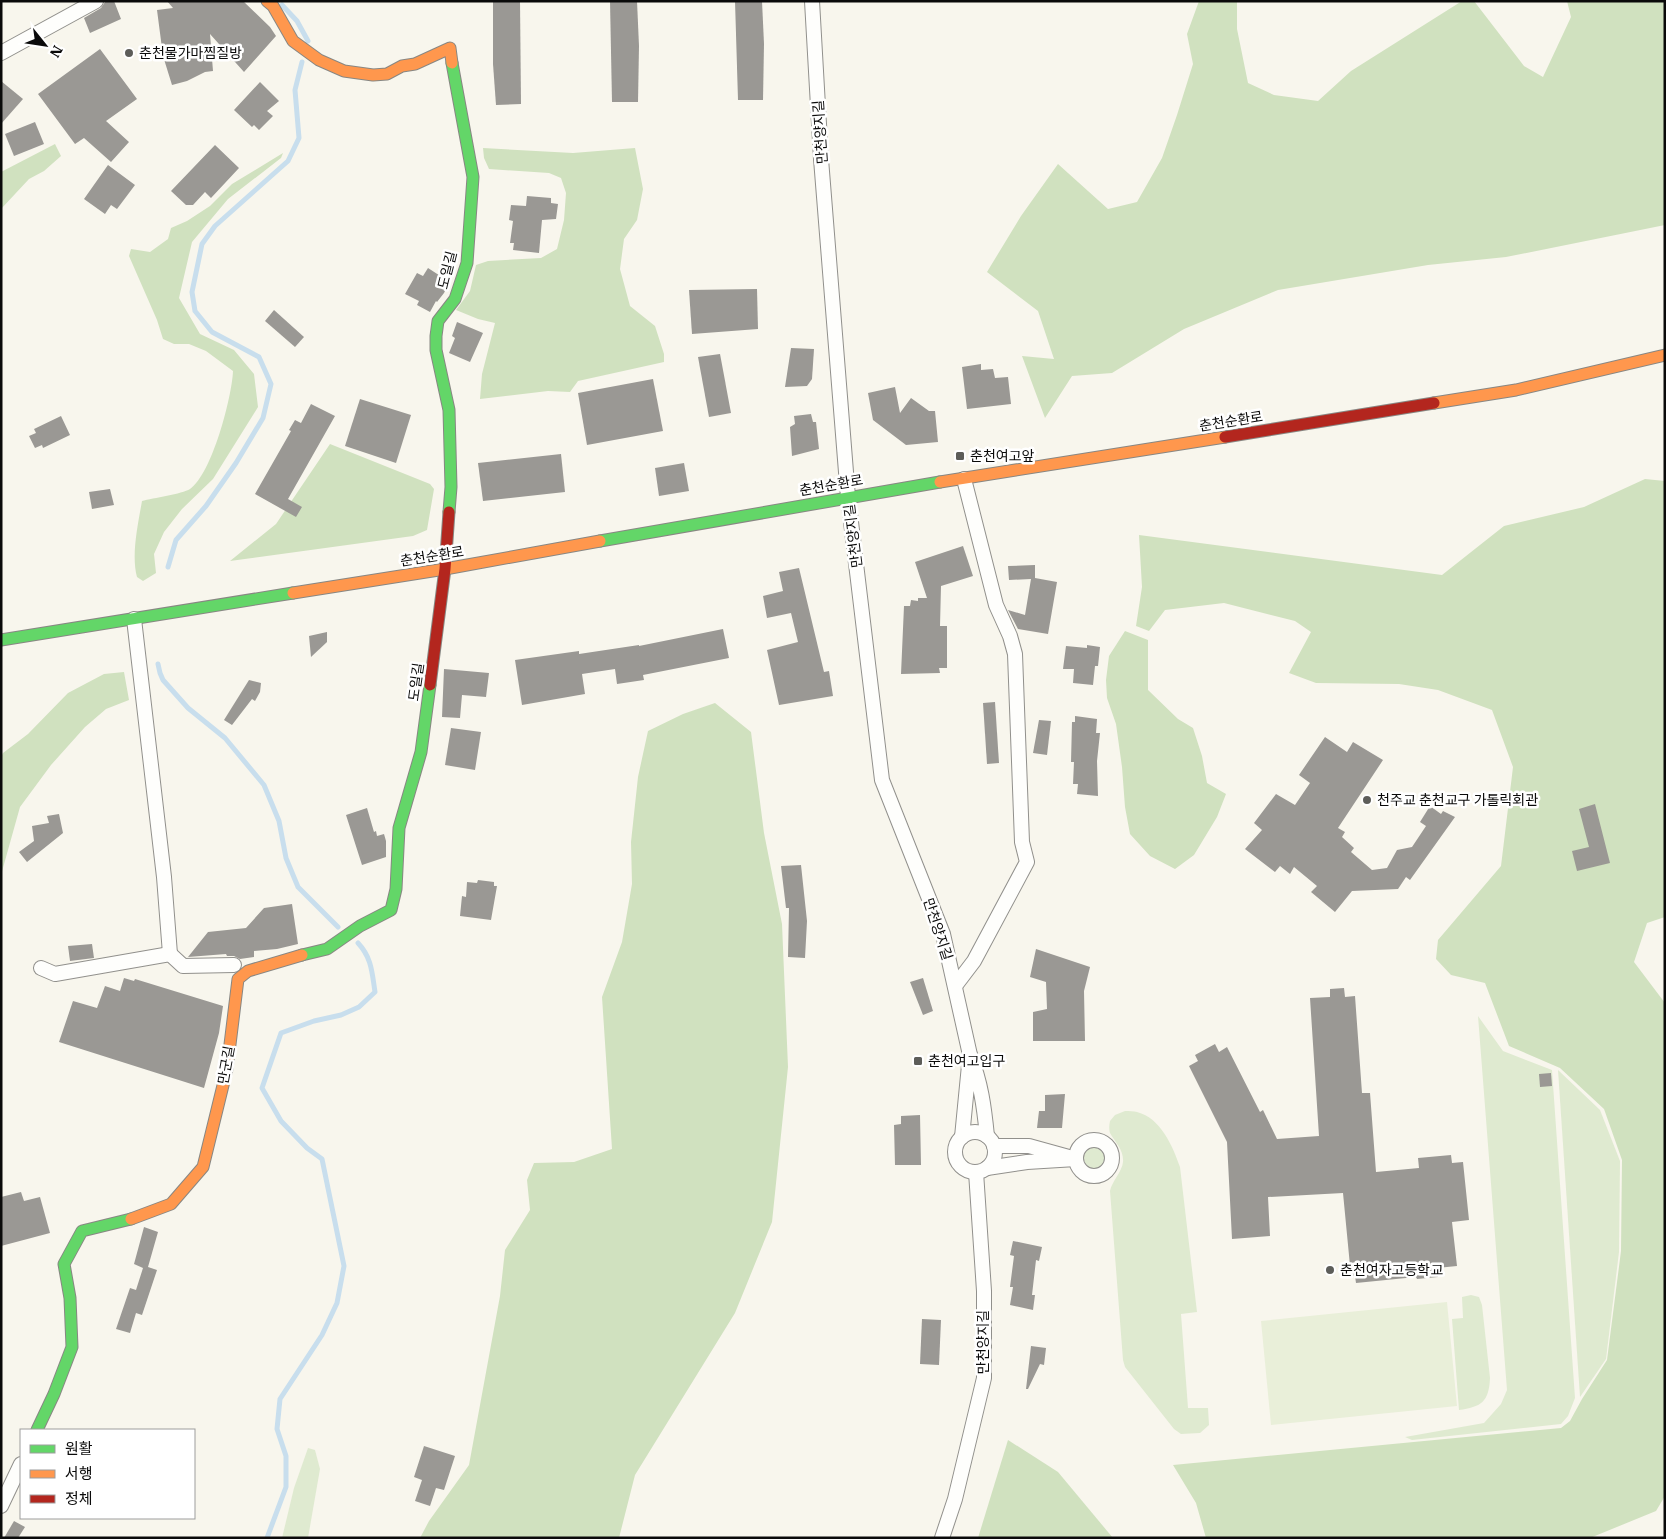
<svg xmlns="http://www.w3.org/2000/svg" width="1666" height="1539" viewBox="0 0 1666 1539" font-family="'IBM Plex Serif','Noto Sans KR',serif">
	<rect width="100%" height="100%" fill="#f8f6ed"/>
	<g fill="#dfead0">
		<path d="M1478,1016L1503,1051L1552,1070L1575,1398L1568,1416L1561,1424L1412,1440L1405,1437L1484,1423L1501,1404L1507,1390Z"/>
		<path d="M1558,1070L1600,1110L1620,1161L1619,1252L1606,1359L1580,1397Z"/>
		<path d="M1125,1111C1129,1111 1134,1111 1137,1112C1161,1118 1173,1147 1180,1167L1197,1312L1181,1314L1188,1408H1208L1209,1425L1200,1433L1181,1434L1174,1429L1125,1367L1123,1360L1110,1191C1112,1181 1122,1172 1123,1162C1124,1150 1115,1142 1110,1133C1109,1130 1109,1125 1110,1121L1115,1115Z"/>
		<circle cx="1095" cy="1158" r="11"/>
		<path d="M1471,1295L1479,1297L1482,1305L1490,1378C1489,1402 1481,1407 1459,1410L1452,1319L1463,1318L1462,1297Z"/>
		<path d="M308,1448L315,1450L320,1469L308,1538H282L294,1488Z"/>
	</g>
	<g fill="#d0e1bf">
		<path d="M1199,1H1237V29L1248,83L1274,95L1318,101L1351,71L1462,1H1474L1524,66L1543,77L1571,17L1567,1H1665V225L1506,257L1428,265L1278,290L1184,329L1112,373L1072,376L1045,418L1022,356L1054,359L1038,311L987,272L1021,216L1058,164L1108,209L1137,202L1162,158L1177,115L1193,64L1187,34Z"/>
		<path d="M55,144L61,156L44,171L29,179L1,209V172Z"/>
		<path d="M483,148L573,153L635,148L643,189L637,220L624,239L620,269L630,306L655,326L664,354V362L578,381L570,392L548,391L480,399L482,374L495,323L478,319L456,310L470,291L476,265L488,261L541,258L557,249L564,220L566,193L561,178L549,173L489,169L484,158Z"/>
		<path d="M283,153L281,158L228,199L192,242L179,298L200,334L234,350L254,374L258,407L213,479L182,509L164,532L154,554L156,573L143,581L137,577C131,555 138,524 142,501C153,498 182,494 190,489C212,474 232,397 233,371L206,351L189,344H174L163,339L157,320L129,256L131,249L150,252L168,239L171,228L187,221L210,206L232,184Z"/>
		<path d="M330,444L430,484L434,489L427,530L413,536L230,561L276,524Z"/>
		<path d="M1645,479L1665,481V917L1647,923L1634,962L1665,1003V1496L1656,1511L1590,1538H1206L1196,1503L1173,1465L1561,1428L1570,1421L1582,1399L1607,1360L1621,1251L1622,1160L1604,1109L1560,1068L1509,1046L1485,983L1451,975L1436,959L1438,940L1501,866L1513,767L1492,710L1438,690L1399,684L1316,683L1289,673L1311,632L1295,621L1224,603L1165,610L1149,631L1136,626L1142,587L1139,535L1442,575L1504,526L1584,507Z"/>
		<path d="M1125,631L1148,640V690L1178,719L1193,728L1202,756L1207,783L1226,794L1217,817L1194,855L1175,869L1150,856L1130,834L1125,807L1122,767L1116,724L1107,698L1106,680L1109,656Z"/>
		<path d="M124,672L129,700L106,709L85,727L51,765L20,807L1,875V757L3,753L28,734L68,693L104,674Z"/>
		<path d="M715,703L751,732L764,833L782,924L788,1067L772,1222L735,1313L635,1475L619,1538H420L429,1521L469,1465L500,1296L505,1250L530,1210L527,1180L534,1163L574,1162L612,1149L602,997L622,942L632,884L631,842L638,777L648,731L683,714Z"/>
		<path d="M1008,1440L1058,1472L1113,1538H978Z"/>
	</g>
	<path fill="#e9efd9" d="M1447,1302L1457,1406L1271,1425L1261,1321Z"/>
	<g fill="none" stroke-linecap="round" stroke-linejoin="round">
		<g stroke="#c8deed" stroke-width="5">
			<path d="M282,5L297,21L308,41"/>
			<path d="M168,567L176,540L206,506L236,463L263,418L271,384L259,357L212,332L195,311L192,292L202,244L215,226L288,161L299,138L295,90L302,62"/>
			<path d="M158,664L160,673L163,680L188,708L225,738L264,785L279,821L286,858L298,887L338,927"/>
			<path d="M267,1538L286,1487V1456L277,1429L280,1399L322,1335L337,1303L344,1266L322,1159L307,1148L281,1121L262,1088L281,1033L314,1021L341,1015L359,1007L375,992C372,973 372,958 358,943"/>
		</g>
	</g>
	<g fill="#9a9894">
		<path d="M114,1L121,19L90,33L84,18L101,8L105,2Z"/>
		<path d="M167,1H243L270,27L276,36L244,72L210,34L213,71L205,72L187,81L172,85L163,56L157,10L173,8Z"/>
		<path d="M493,1H520L521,104L496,105L493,64Z"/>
		<path d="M610,1H637L639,46L638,102H612Z"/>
		<path d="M735,1H762L764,44L763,100H738Z"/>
		<path d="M100,49L137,99L106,121L129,142L111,162L84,138L75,144L38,94Z"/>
		<path d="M1,81L23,99L1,124Z"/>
		<path d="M260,82L279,101L267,111L273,116L259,130L254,125L252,127L234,110Z"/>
		<path d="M35,122L44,144L14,156L5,134Z"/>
		<path d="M215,145L239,168L211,198L205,192L193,205H186L171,191Z"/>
		<path d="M108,165L135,185L117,209L111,205L105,214L84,199Z"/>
		<path d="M527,196L551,198V203L558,204L556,219L542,220L539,253L513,250L514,243H510L513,221L509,220L511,205L526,206Z"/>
		<path d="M428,268L448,281L443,288L446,289L444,293L437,302L436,301L430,312L417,305L419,301L405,294L417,273L423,276Z"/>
		<path d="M757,289L758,329L692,334L689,290Z"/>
		<path d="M274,310L304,337L295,347L265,321Z"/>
		<path d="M457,322L483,333L470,362L449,353L455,338L452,336Z"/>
		<path d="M791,348L814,349L812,379L807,386L785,387Z"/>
		<path d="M720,354L731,413L709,417L698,357Z"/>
		<path d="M981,364V370L993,369L995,378L1008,377L1011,404L967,409L962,367Z"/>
		<path d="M653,379L663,431L587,445L578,393Z"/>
		<path d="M895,387L900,413L911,398L929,411H935L938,442L906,445L873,420L868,393Z"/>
		<path d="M360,399L411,415L396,463L345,446Z"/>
		<path d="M311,404L335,416L288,499L302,507L296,517L255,494L291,431L289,430L295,420L301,423Z"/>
		<path d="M811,414L813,422H816L819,449L792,456L790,427L795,424L794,416Z"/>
		<path d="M61,416L70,435L43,448L42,445L35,448L29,436L36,433L34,429Z"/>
		<path d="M561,454L565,492L483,501L478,463Z"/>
		<path d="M684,463L689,491L659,496L655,468Z"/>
		<path d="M110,489L114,505L92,509L89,492Z"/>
		<path d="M963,546L973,576L941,586L940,626H947V668H939L940,673L901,674L904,606H910L911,600L918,601V598H927L915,562Z"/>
		<path d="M1035,565V578L1057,582L1048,634L1018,629L1008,610L1025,615L1031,579L1009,580L1008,566Z"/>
		<path d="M799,568L824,672L829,671L833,696L779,705L767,650L798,642L791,613L767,618L763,596L783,591L779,572Z"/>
		<path d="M723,629L729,658L643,675L644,680L617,684L615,669L582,674L585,694L522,705L515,660L579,651V654L639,645V646Z"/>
		<path d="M327,632V642L311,657L309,636Z"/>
		<path d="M1087,645L1100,647L1098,666H1095L1093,685L1073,683L1074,669H1063L1066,646L1087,648Z"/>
		<path d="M444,669L489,673L486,697L462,695L460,718L442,717Z"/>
		<path d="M249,680L261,683L260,692L255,701L252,699L232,725L224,720Z"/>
		<path d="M995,702L999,763L987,764L983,703Z"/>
		<path d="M1075,716L1097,719L1096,733H1100L1097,761L1098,796L1077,794L1078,784H1073L1074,762H1071L1072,722H1075Z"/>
		<path d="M1039,720L1051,721L1047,755L1033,753Z"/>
		<path d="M451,728L481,732L475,770L445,765Z"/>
		<path d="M1325,737L1347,752L1353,742L1383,760L1338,828L1345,832L1342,837L1354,848L1351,852L1372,870L1387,868L1397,850L1412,847L1426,826L1420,822L1430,806L1441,814L1443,811L1455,817L1410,880L1406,877L1398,889L1352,891L1335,912L1311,892L1317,886L1294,867L1290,874L1280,866L1275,872L1245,849L1262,830L1254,823L1276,794L1295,805L1310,783L1299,775Z"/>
		<path d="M1595,804L1610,863L1577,871L1572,851L1589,847L1579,809Z"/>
		<path d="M367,808L374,832L376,831L377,836L384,834L386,841V857L362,865L346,815Z"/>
		<path d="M59,814L63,833L27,862L19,852L34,841L32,826L49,823L47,816Z"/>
		<path d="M801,865L807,921L805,958L788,957L789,908H786L781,866Z"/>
		<path d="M478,880L494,882V886H497L491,920L460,916L462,896L466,897L467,882L477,883Z"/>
		<path d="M292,904L298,944L277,949L254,951V957L240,959L234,956H227L226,954L188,957L208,932L246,928L264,908Z"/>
		<path d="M92,944L94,958L70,961L68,946Z"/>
		<path d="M1036,949L1090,967L1084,991L1085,1041H1033V1012L1047,1009L1046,982L1030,977Z"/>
		<path d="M124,978L134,981L135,979L223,1006L219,1033L204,1088L59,1042L73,1001L97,1008L105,986L120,991Z"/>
		<path d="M923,978L933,1011L923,1015L910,982Z"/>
		<path d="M1344,988L1345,997L1355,996L1362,1093H1370L1376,1172L1419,1168L1418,1158L1451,1155L1452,1163L1463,1162L1469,1220L1452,1222L1457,1266L1437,1268L1438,1277L1417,1279L1416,1277L1356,1283L1355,1276H1351L1343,1193L1268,1197L1270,1236L1232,1239L1227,1142L1189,1066L1198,1061L1195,1055L1215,1044L1219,1052L1227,1047L1260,1112L1263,1110L1277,1139L1319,1136L1310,998L1330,997V989Z"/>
		<path d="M1551,1073L1552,1086L1540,1087L1539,1074Z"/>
		<path d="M1065,1094L1062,1128H1037L1039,1111H1045V1095Z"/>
		<path d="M920,1115L921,1165H895L894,1125L901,1124V1116Z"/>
		<path d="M21,1192L24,1201L40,1197L50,1233L1,1246V1197Z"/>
		<path d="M144,1227L158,1232L148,1267L157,1270L142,1315L136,1313L130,1333L116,1329L130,1288L136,1290L143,1268L134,1264Z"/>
		<path d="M1013,1241L1042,1247L1039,1261L1036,1260L1032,1295H1035L1033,1310L1010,1305L1013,1287H1010L1014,1256L1010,1255Z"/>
		<path d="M922,1319L941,1320L939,1365L920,1364Z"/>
		<path d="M1031,1346L1046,1348L1044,1365L1040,1364L1028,1389H1026Z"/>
		<path d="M424,1446L455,1456L444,1490L436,1488L430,1506L415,1501L422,1480L414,1477Z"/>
		<path d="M14,1521L25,1527L18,1538H4Z"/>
	</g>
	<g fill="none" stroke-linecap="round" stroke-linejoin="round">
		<g stroke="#91908c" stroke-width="16">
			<g id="street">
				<path d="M812,1L821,159L848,497L882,780L943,934L970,1055"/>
				<path d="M1,53L96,1"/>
				<path d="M134,619L164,877L170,954"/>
				<path d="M41,968L55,974L170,954L183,966L234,965"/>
				<path d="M955,986L974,961L1027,862L1022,842L1015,654L1010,636L996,605L964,479"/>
				<circle cx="975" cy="1152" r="20"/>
				<path d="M962,1137L970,1055C981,1083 984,1106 987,1136"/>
				<circle cx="1094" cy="1158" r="18"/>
				<path d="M987,1168L1027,1162L1076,1159L1029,1146H994"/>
				<path d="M1,1506L21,1464"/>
				<path d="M942,1538L955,1499L984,1378V1291L976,1172"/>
			</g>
		</g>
		<g stroke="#888783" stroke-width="13">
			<g id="fast">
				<path d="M449,512L451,487L449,410L436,350V336L438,321L455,299L467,263L473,177L452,63"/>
				<path d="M600,541L940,482"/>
				<path d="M1,640L293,593"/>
				<path d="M302,955L327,949L360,926L391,910L396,889L399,828L421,752L430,685"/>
				<path d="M37,1430L54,1394L72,1347L70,1298L64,1264L82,1231L131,1219"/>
			</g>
		</g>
		<g stroke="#888783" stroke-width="13">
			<g id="slow">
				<path d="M267,1L273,6L293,41L319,60L344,71L373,75L387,74L402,66L415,64L450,48L452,63"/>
				<path d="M1434,403L1516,390L1665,355"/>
				<path d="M940,482L1225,437"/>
				<path d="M293,593L445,569L600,541"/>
				<path d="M131,1219L171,1204L203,1167L227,1069L238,979L248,971L302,955"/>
			</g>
		</g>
		<g stroke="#888783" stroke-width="13">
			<g id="jam">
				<path d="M1225,437L1434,403"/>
				<path d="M430,685L445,569L449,512"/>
			</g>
		</g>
		<use href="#street" stroke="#fefefc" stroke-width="14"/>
		<use href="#fast" stroke="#63d668" stroke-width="11"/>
		<use href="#slow" stroke="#ff974d" stroke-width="11"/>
		<use href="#jam" stroke="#b3261e" stroke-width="11"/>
	</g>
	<g fill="#5d5d59" stroke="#fff" stroke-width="2">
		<circle cx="129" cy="53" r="5"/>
		<rect x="955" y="451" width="10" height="10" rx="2.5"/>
		<circle cx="1367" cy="800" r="5"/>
		<rect x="913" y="1056" width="10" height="10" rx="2.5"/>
		<circle cx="1330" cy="1270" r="5"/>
	</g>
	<g text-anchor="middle" stroke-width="5" stroke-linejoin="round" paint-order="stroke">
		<g font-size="14" fill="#0a0a0a" stroke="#fff" text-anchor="start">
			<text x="139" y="58">춘천물가마찜질방</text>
			<text x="970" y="461">춘천여고앞</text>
			<text x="1377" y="805">천주교 춘천교구 가톨릭회관</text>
			<text x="928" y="1066">춘천여고입구</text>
			<text x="1340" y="1275">춘천여자고등학교</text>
		</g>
		<g font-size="14" fill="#0a0a0a" stroke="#fff">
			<text transform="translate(820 132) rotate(-94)" y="5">만천양지길</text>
			<text transform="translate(447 270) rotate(-76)" y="5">도일길</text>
			<text transform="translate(1231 421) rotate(-9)" y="5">춘천순환로</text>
			<text transform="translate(831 485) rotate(-10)" y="5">춘천순환로</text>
			<text transform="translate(853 536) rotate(-97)" y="5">만천양지길</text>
			<text transform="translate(432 556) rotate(-9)" y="5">춘천순환로</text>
			<text transform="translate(416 682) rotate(-82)" y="5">도일길</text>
			<text transform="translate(938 929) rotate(72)" y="5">만천양지길</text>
			<text transform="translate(226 1065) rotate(-80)" y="5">만군길</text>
			<text transform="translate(983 1342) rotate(-90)" y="5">만천양지길</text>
		</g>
	</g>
	<rect width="1666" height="1539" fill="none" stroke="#0a0a0a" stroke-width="5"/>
	<rect x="20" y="1429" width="175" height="90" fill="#ffffff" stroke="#9d9d9d"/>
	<rect x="30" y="1445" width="25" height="8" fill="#63d668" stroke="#9d9d9d"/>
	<text x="65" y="1454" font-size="15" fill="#0a0a0a">원활</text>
	<rect x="30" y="1470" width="25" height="8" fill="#ff974d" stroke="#9d9d9d"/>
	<text x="65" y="1479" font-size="15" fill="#0a0a0a">서행</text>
	<rect x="30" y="1495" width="25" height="8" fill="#b3261e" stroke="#9d9d9d"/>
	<text x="65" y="1504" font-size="15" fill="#0a0a0a">정체</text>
	<g transform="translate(45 45) rotate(120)" stroke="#ffffff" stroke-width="4" paint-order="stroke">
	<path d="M0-4L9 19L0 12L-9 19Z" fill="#0a0a0a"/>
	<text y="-8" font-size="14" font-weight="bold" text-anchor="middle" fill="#0a0a0a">N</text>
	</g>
</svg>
